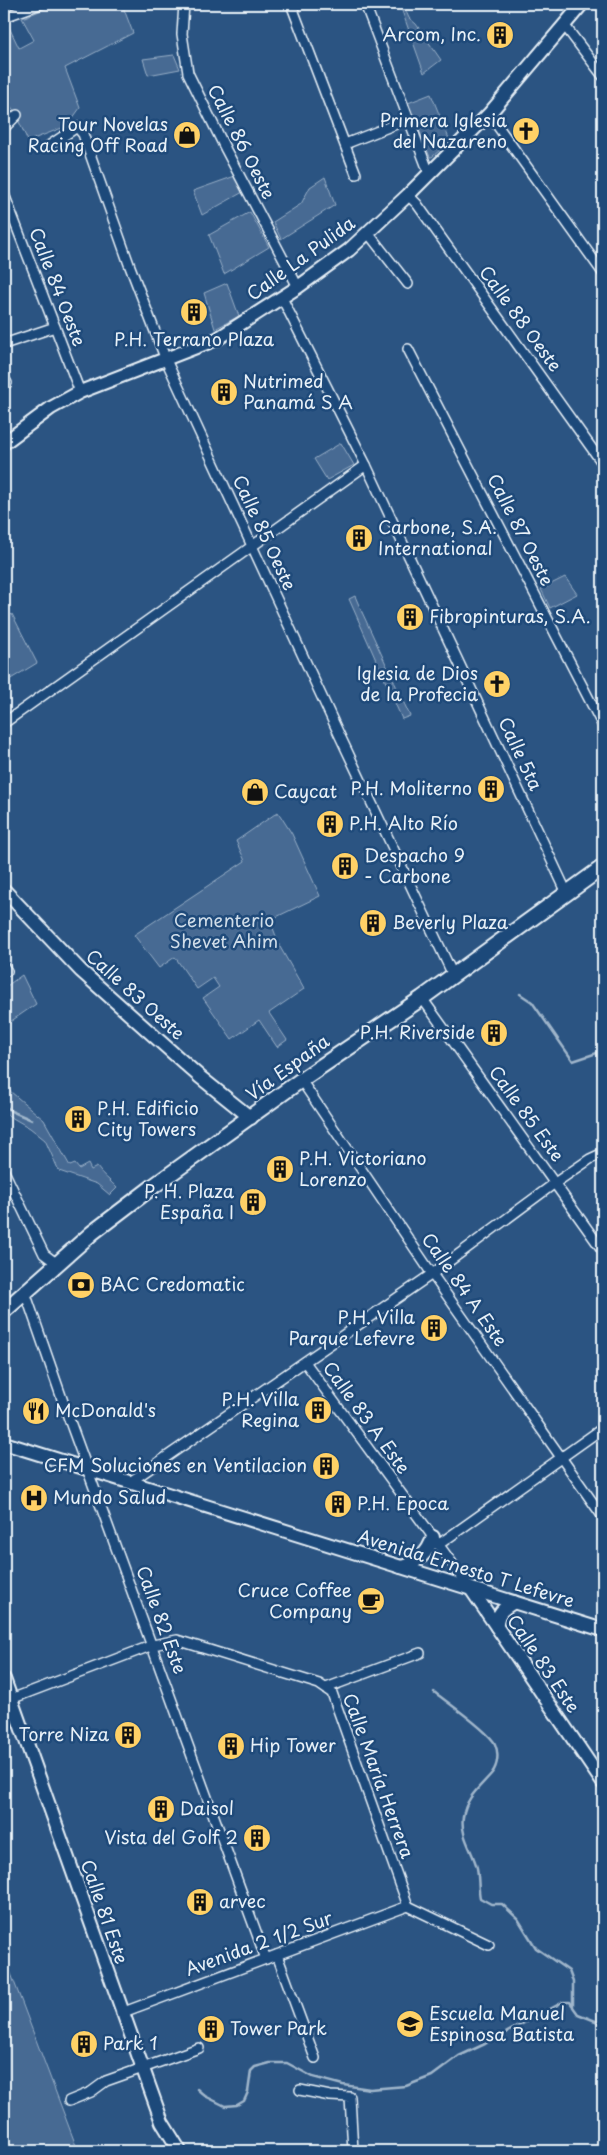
<svg xmlns="http://www.w3.org/2000/svg" width="607" height="2155" viewBox="0 0 607 2155" font-family="'Playpen Sans',sans-serif">
	<rect width="100%" height="100%" fill="#2b5482"/>
	<filter id="ink" filterUnits="userSpaceOnUse"><feTurbulence type="fractalNoise" baseFrequency=".02" numOctaves="2"/><feDisplacementMap in="SourceGraphic" scale="10" xChannelSelector="R" yChannelSelector="G"/><feConvolveMatrix kernelMatrix="1 2 1 2 8 2 1 2 1" color-interpolation-filters="sRGB"/></filter>
	<g filter="url(#ink)">
		<g fill="#476b93" stroke="#98aec6">
			<path d="M57,4H122L133,33L65,68L80,108L67,126L28,141L13,109L4,99V25H8L19,48L34,40L22,18Z"/>
			<path d="M404,7L409,18L416,24L441,60L424,73L401,8Z"/>
			<path d="M174,55L180,69L148,75L143,59Z"/>
			<path d="M431,94L450,141L432,157H430L408,103Z"/>
			<path d="M235,176L243,192L202,215L193,191Z"/>
			<path d="M325,177L335,205L281,239L273,222L301,204L310,187Z"/>
			<path d="M250,212L269,247L224,274L209,235Z"/>
			<path d="M227,283L239,316L215,329L204,293Z"/>
			<path d="M341,443L354,465L327,480L314,459Z"/>
			<path d="M565,577L577,594L550,608L541,589Z"/>
			<path d="M355,596L361,610L410,716L402,719L349,599Z"/>
			<path d="M12,614L37,663L4,683V620Z"/>
			<path d="M278,812L292,834L320,896L270,920L280,947L304,989L269,1013L287,1040L277,1047L259,1020L232,1039L203,998L219,987L213,978L197,989L175,957L159,968L134,935L245,861L236,841Z"/>
			<path d="M22,975L36,1004L4,1026V988Z"/>
			<path d="M4,1086L44,1120L70,1166L75,1164L79,1169L88,1164L91,1170L97,1167C102,1175 111,1181 117,1188L110,1195L97,1184L59,1171L45,1140L30,1128L4,1113Z"/>
			<path d="M4,1955L78,2151H4Z"/>
		</g>
		<g fill="none" stroke-linecap="round" stroke-linejoin="round">
			<g stroke="#a0b6cb" stroke-width="2.5">
				<path d="M520,994L532,1002L573,1061L603,1051"/>
				<path d="M4,1105L11,1111L32,1120"/>
				<path d="M434,1692C447,1702 490,1732 495,1744C499,1753 498,1765 492,1773C480,1787 466,1797 463,1817C460,1836 473,1851 477,1868C479,1878 478,1888 480,1898L491,1904H502L518,1919L536,1948L569,1971L573,1982V2007L578,2014L603,2024"/>
				<path d="M197,2089L205,2096L225,2106L237,2105L244,2101L248,2092L251,2071L255,2067L270,2063H287L313,2077L343,2085L370,2089L406,2086L432,2076L459,2056L485,2044L563,2002H570L572,2005"/>
			</g>
			<g stroke="#e8f1f8" stroke-width="12">
				<g id="street">
					<path d="M184,4L182,34L188,73L226,150L298,287"/>
					<path d="M291,4L356,174"/>
					<path d="M365,4L429,173"/>
					<path d="M4,17L40,4"/>
					<path d="M565,26L603,76"/>
					<path d="M489,114L603,273"/>
					<path d="M4,128L17,115"/>
					<path d="M345,144L409,119"/>
					<path d="M50,145L77,127L83,134L129,264L166,360L339,734L453,975"/>
					<path d="M4,194L80,392"/>
					<path d="M408,195L417,204L603,464"/>
					<path d="M368,233L408,284"/>
					<path d="M282,298L366,465L567,893"/>
					<path d="M4,344L55,327"/>
					<path d="M408,349L603,726"/>
					<path d="M4,378L7,383"/>
					<path d="M4,723L366,465"/>
					<path d="M4,967L7,971"/>
					<path d="M422,998L603,1251"/>
					<path d="M301,1080L432,1274L603,1517"/>
					<path d="M4,1171L44,1254L56,1263"/>
					<path d="M25,1292L69,1419L266,1959"/>
					<path d="M305,1362L471,1589"/>
					<path d="M130,1482L432,1274L555,1183L590,1159L603,1153"/>
					<path d="M438,1545L603,1428"/>
					<path d="M326,1688L420,1653"/>
					<path d="M11,1699L153,1645L177,1640L319,1684L332,1693L408,1906"/>
					<path d="M408,1906L489,1945"/>
					<path d="M277,1955L315,2058"/>
					<path d="M121,2013L408,1906"/>
					<path d="M300,2090L330,2096L350,2097L353,2151"/>
					<path d="M69,2101L91,2092L106,2081L199,2048"/>
				</g>
			</g>
			<g stroke="#e8f1f8" stroke-width="16">
				<g id="secondary">
					<path d="M4,443L51,408L80,392L217,339L298,287L349,250L408,195L489,114L582,4"/>
					<path d="M4,890L81,971L200,1077L251,1118"/>
					<path d="M4,1443L603,1630"/>
					<path d="M401,1567C417,1563 428,1554 433,1537"/>
					<path d="M471,1589L603,1783"/>
					<path d="M497,1627C496,1613 504,1608 514,1602"/>
					<path d="M4,1679L162,2122L180,2151"/>
				</g>
			</g>
			<g stroke="#e8f1f8" stroke-width="18">
				<path id="primary" d="M4,1311L92,1233L155,1185L301,1080L422,998L603,867"/>
			</g>
			<use href="#street" stroke="#1f4a7a" stroke-width="9"/>
			<use href="#secondary" stroke="#1f4a7a" stroke-width="12"/>
			<use href="#primary" stroke="#1f4a7a" stroke-width="14"/>
		</g>
	</g>
	<defs>
		<g id="building-disc" transform="scale(1.4375)"><circle r="9.5" fill="#ffd166" stroke="#1f4a7a"/><path d="M-4-6H4V6H1V3H-1V6H-4ZM-2.5-4.3h1.7v1.8h-1.7ZM.8-4.3h1.7v1.8H.8ZM-2.5-1h1.7V.8h-1.7ZM.8-1h1.7V.8H.8Z" fill="#111"/></g>
		<g id="church-disc" transform="scale(1.4375)"><circle r="9.5" fill="#ffd166" stroke="#1f4a7a"/><path d="M-1.2-6h2.4v3.5h3.3v2.4h-3.3V6h-2.4V-.1h-3.3v-2.4h3.3Z" fill="#111"/></g>
		<g id="shop-disc" transform="scale(1.4375)"><circle r="9.5" fill="#ffd166" stroke="#1f4a7a"/><path d="M-5-2.5h2.3a2.7 3.5 0 0 1 5.4 0H5L5.5 6h-11ZM-1.5-2.5h3a1.5 2.3 0 0 0-3 0Z" fill="#111"/></g>
		<g id="bank-disc" transform="scale(1.4375)"><circle r="9.5" fill="#ffd166" stroke="#1f4a7a"/><path d="M-6-4H6V4H-6ZM0-2.3a2.3 2.3 0 1 0 0 4.6a2.3 2.3 0 1 0 0-4.6Z" fill="#111"/></g>
		<g id="restaurant-disc" transform="scale(1.4375)"><circle r="9.5" fill="#ffd166" stroke="#1f4a7a"/><path d="M-5-6h1v4h1v-4h1v4h1v-4h1v5L-1.5 .5V6h-2V.5L-5-1ZM5-6V6H3V1.5H1.5Q1.5-4 5-6Z" fill="#111"/></g>
		<g id="hospital-disc" transform="scale(1.4375)"><circle r="9.5" fill="#ffd166" stroke="#1f4a7a"/><path d="M-5-5h3v3.5h4V-5h3V5h-3V1.5h-4V5h-3Z" fill="#111"/></g>
		<g id="cafe-disc" transform="scale(1.4375)"><circle r="9.5" fill="#ffd166" stroke="#1f4a7a"/><path d="M-5.5-4.5H6V0H3Q3 3.5 0 3.5H-2.5Q-5.5 3.5-5.5 0ZM3-3.2v2h1.7v-2ZM-6 4.5H4V6H-6Z" fill="#111"/></g>
		<g id="school-disc" transform="scale(1.4375)"><circle r="9.5" fill="#ffd166" stroke="#1f4a7a"/><path d="M0-5L7-2L0 1L-7-2ZM-4 1L0 2.5L4 1V4Q0 6-4 4Z" fill="#111"/></g>
	</defs>
	<g fill-rule="evenodd">
		<use href="#building-disc" x="500" y="35"/>
		<use href="#church-disc" x="526" y="131"/>
		<use href="#shop-disc" x="187" y="135"/>
		<use href="#building-disc" x="194" y="312"/>
		<use href="#building-disc" x="224" y="392"/>
		<use href="#building-disc" x="359" y="538"/>
		<use href="#building-disc" x="410" y="617"/>
		<use href="#church-disc" x="497" y="684"/>
		<use href="#building-disc" x="491" y="789"/>
		<use href="#shop-disc" x="255" y="792"/>
		<use href="#building-disc" x="330" y="824"/>
		<use href="#building-disc" x="345" y="866"/>
		<use href="#building-disc" x="373" y="923"/>
		<use href="#building-disc" x="494" y="1033"/>
		<use href="#building-disc" x="78" y="1119"/>
		<use href="#building-disc" x="280" y="1169"/>
		<use href="#building-disc" x="253" y="1202"/>
		<use href="#bank-disc" x="81" y="1285"/>
		<use href="#building-disc" x="434" y="1328"/>
		<use href="#building-disc" x="318" y="1410"/>
		<use href="#restaurant-disc" x="36" y="1411"/>
		<use href="#building-disc" x="326" y="1466"/>
		<use href="#hospital-disc" x="34" y="1498"/>
		<use href="#building-disc" x="338" y="1504"/>
		<use href="#cafe-disc" x="371" y="1601"/>
		<use href="#building-disc" x="128" y="1735"/>
		<use href="#building-disc" x="231" y="1746"/>
		<use href="#building-disc" x="161" y="1809"/>
		<use href="#building-disc" x="257" y="1838"/>
		<use href="#building-disc" x="200" y="1902"/>
		<use href="#school-disc" x="410" y="2024"/>
		<use href="#building-disc" x="211" y="2029"/>
		<use href="#building-disc" x="84" y="2044"/>
	</g>
	<g text-anchor="middle" stroke-width="5" stroke-linejoin="round" paint-order="stroke">
		<g font-size="18" fill="#e8f1f8" stroke="#1f4a7a" text-anchor="start">
			<text x="481" y="41" text-anchor="end">Arcom, Inc.</text>
			<text x="507" y="127" text-anchor="end">Primera Iglesia<tspan x="507" dy="21">del Nazareno</tspan></text>
			<text x="168" y="131" text-anchor="end">Tour Novelas<tspan x="168" dy="21">Racing Off Road</tspan></text>
			<text x="194" y="346" text-anchor="middle">P.H. Terrano Plaza</text>
			<text x="243" y="388">Nutrimed<tspan x="243" dy="21">Panamá S A</tspan></text>
			<text x="378" y="534">Carbone, S.A.<tspan x="378" dy="21">International</tspan></text>
			<text x="429" y="623">Fibropinturas, S.A.</text>
			<text x="478" y="680" text-anchor="end">Iglesia de Dios<tspan x="478" dy="21">de la Profecia</tspan></text>
			<text x="472" y="795" text-anchor="end">P.H. Moliterno</text>
			<text x="274" y="798">Caycat</text>
			<text x="349" y="830">P.H. Alto Río</text>
			<text x="364" y="862">Despacho 9<tspan x="364" dy="21">- Carbone</tspan></text>
			<text x="392" y="929">Beverly Plaza</text>
			<text x="475" y="1039" text-anchor="end">P.H. Riverside</text>
			<text x="97" y="1115">P.H. Edificio<tspan x="97" dy="21">City Towers</tspan></text>
			<text x="299" y="1165">P.H. Victoriano<tspan x="299" dy="21">Lorenzo</tspan></text>
			<text x="234" y="1198" text-anchor="end">P. H. Plaza<tspan x="234" dy="21">España I</tspan></text>
			<text x="100" y="1291">BAC Credomatic</text>
			<text x="415" y="1324" text-anchor="end">P.H. Villa<tspan x="415" dy="21">Parque Lefevre</tspan></text>
			<text x="299" y="1406" text-anchor="end">P.H. Villa<tspan x="299" dy="21">Regina</tspan></text>
			<text x="55" y="1417">McDonald's</text>
			<text x="307" y="1472" text-anchor="end">CFM Soluciones en Ventilacion</text>
			<text x="53" y="1504">Mundo Salud</text>
			<text x="357" y="1510">P.H. Epoca</text>
			<text x="352" y="1597" text-anchor="end">Cruce Coffee<tspan x="352" dy="21">Company</tspan></text>
			<text x="109" y="1741" text-anchor="end">Torre Niza</text>
			<text x="250" y="1752">Hip Tower</text>
			<text x="180" y="1815">Daisol</text>
			<text x="238" y="1844" text-anchor="end">Vista del Golf 2</text>
			<text x="219" y="1908">arvec</text>
			<text x="429" y="2020">Escuela Manuel<tspan x="429" dy="21">Espinosa Batista</tspan></text>
			<text x="230" y="2035">Tower Park</text>
			<text x="103" y="2050">Park 1</text>
		</g>
		<g font-size="18" fill="#e8f1f8" stroke="#1f4a7a">
			<text transform="translate(241 142) rotate(63)" y="6">Calle 86 Oeste</text>
			<text transform="translate(301 259) rotate(-36)" y="6">Calle La Pulida</text>
			<text transform="translate(57 287) rotate(69)" y="6">Calle 84 Oeste</text>
			<text transform="translate(520 319) rotate(54)" y="6">Calle 88 Oeste</text>
			<text transform="translate(520 530) rotate(63)" y="6">Calle 87 Oeste</text>
			<text transform="translate(264 533) rotate(65)" y="6">Calle 85 Oeste</text>
			<text transform="translate(520 754) rotate(65)" y="6">Calle 5ta</text>
			<text transform="translate(135 995) rotate(42)" y="6">Calle 83 Oeste</text>
			<text transform="translate(288 1068) rotate(-36)" y="6">Vía España</text>
			<text transform="translate(526 1114) rotate(54)" y="6">Calle 85 Este</text>
			<text transform="translate(464 1290) rotate(55)" y="6">Calle 84 A Este</text>
			<text transform="translate(366 1418) rotate(54)" y="6">Calle 83 A Este</text>
			<text transform="translate(466 1569) rotate(17)" y="6">Avenida Ernesto T Lefevre</text>
			<text transform="translate(161 1620) rotate(70)" y="6">Calle 82 Este</text>
			<text transform="translate(543 1664) rotate(56)" y="6">Calle 83 Este</text>
			<text transform="translate(378 1776) rotate(70)" y="6">Calle María Herrera</text>
			<text transform="translate(104 1912) rotate(71)" y="6">Calle 81 Este</text>
			<text transform="translate(259 1944) rotate(-20)" y="6">Avenida 2 1/2 Sur</text>
		</g>
		<g font-size="18" fill="#d0dde9" stroke="#1f4a7a">
			<text x="224" y="927">Cementerio<tspan x="224" dy="21">Shevet Ahim</tspan></text>
		</g>
	</g>
	<rect width="607" height="2155" fill="none" stroke="#1f4a7a" stroke-width="20"/>
	<rect x="10" y="10" width="587" height="2135" fill="none" stroke="#e8f1f8" stroke-width="2" filter="url(#ink)"/>
</svg>
